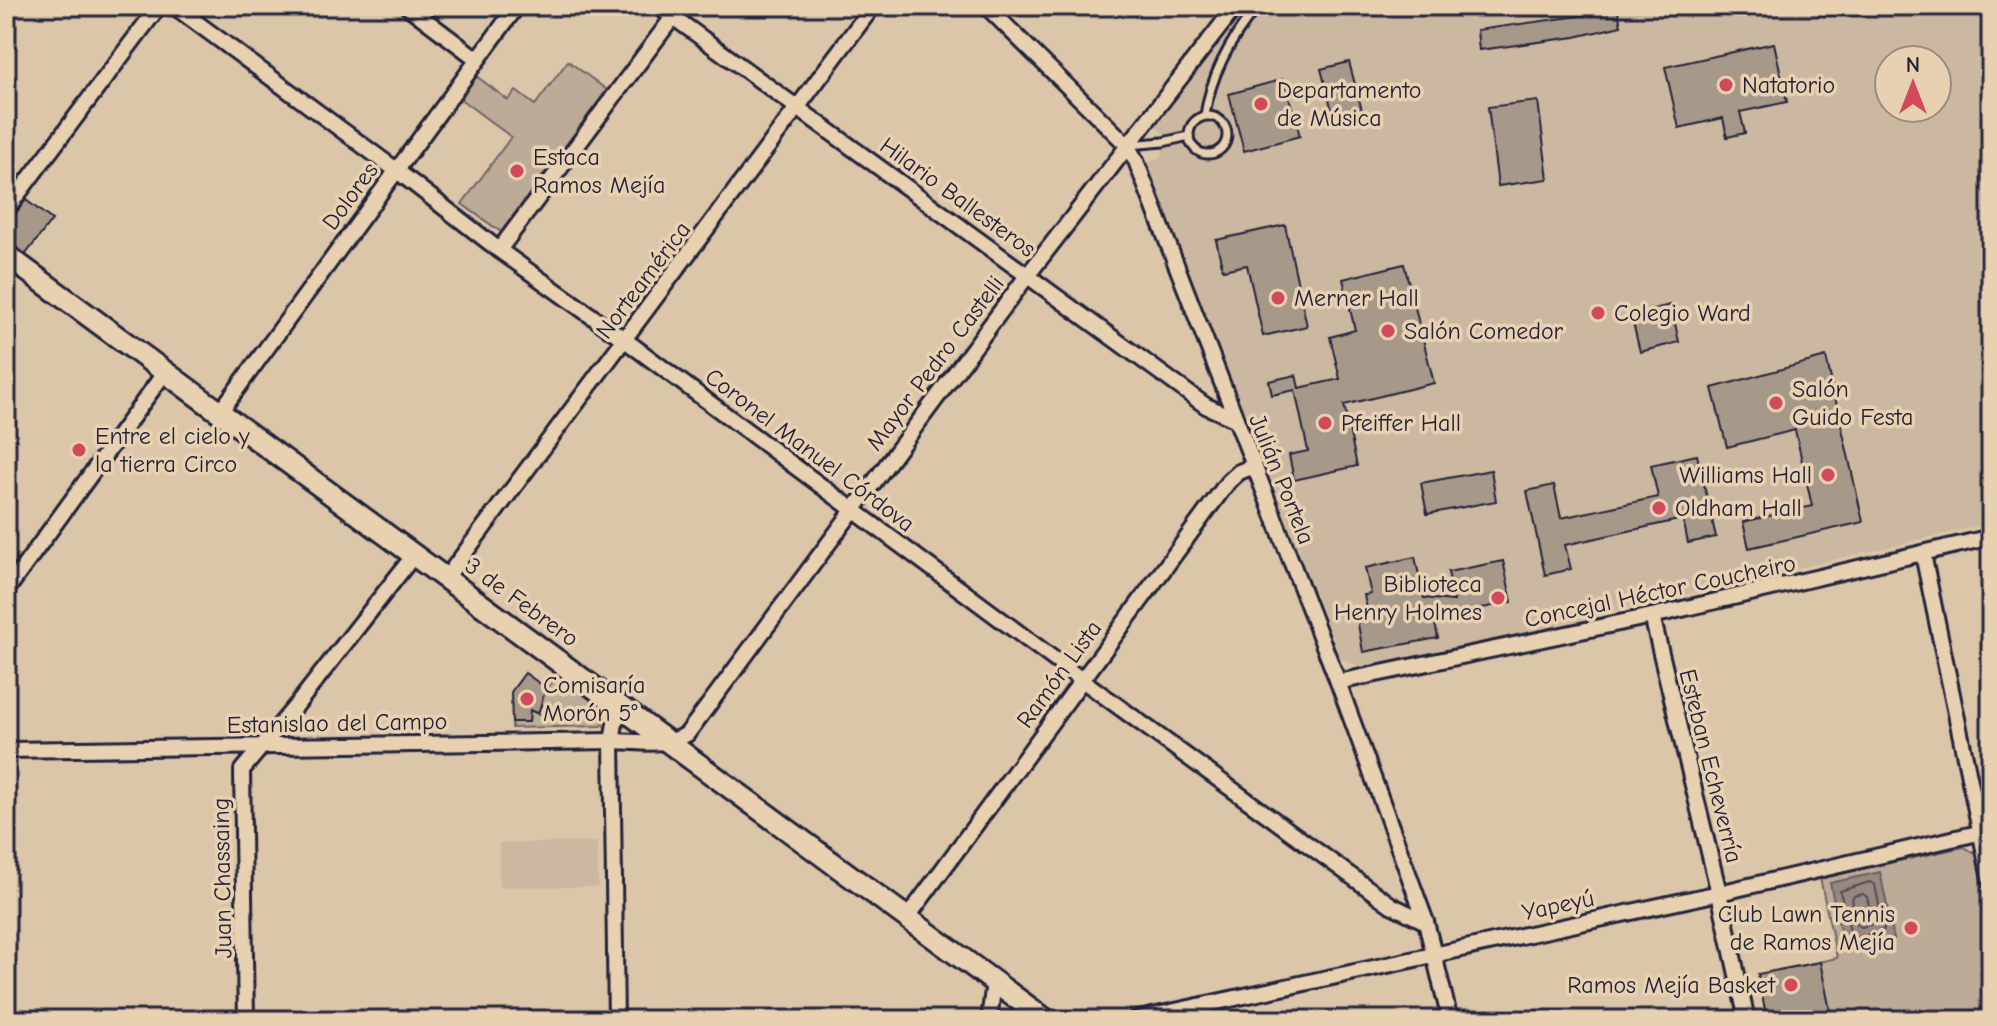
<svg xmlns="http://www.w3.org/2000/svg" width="1997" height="1026" viewBox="0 0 1997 1026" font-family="'Comic Neue',sans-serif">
	<rect width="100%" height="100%" fill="#dbc6a9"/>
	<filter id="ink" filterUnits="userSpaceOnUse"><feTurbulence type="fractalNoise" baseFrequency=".0125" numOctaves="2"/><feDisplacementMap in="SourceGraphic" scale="16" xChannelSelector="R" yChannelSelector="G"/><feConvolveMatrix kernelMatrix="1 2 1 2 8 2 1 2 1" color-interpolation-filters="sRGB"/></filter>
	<g filter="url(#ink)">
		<g fill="#cbb8a0" fill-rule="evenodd">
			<path d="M1245,6H1991V523L1366,669L1341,659L1148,164L1162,155L1164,135L1154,124ZM1889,60H1937V108H1889Z"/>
			<path d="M597,842L598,887H499V843Z"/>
		</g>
		<g fill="#bcab97" stroke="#6f6669" stroke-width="2">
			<path d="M568,61L607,90L501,232L462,204L511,137L459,98L476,76L508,100L516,91L535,105Z"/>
			<path d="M559,676L605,708L606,716L602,726L512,728V722L530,710L543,716L547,709L540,705L546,688Z"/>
			<path d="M1964,847L1982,857L1991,898V1020H1767L1758,975L1837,958L1820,878Z"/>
		</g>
		<path fill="#978981" stroke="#686065" stroke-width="2" d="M1880,872L1894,939L1844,949L1830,883Z"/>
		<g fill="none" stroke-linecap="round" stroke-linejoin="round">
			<g stroke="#514b57" stroke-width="2">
				<path d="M1870,882L1875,885L1884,930L1852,939L1840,891Z"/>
				<path d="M1863,894L1867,897L1872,922L1870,925L1861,927L1857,924L1852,899L1854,896Z"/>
			</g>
		</g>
		<g fill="#a7998a" stroke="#22223b" stroke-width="2">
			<path d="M1585,6H1617L1621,26L1575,37L1479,50L1477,30L1587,15Z"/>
			<path d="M1774,43L1787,102L1740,112L1745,133L1727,137L1723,118L1679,128L1665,67Z"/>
			<path d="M1349,62L1363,114L1335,122L1321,69Z"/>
			<path d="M1284,79L1300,136L1244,151L1229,94Z"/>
			<path d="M1538,101L1548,179L1498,186L1488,107Z"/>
			<path d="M26,200L52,220L26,254L6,242V220L13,217Z"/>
			<path d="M1285,225L1307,326L1263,336L1247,265L1223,270L1216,240Z"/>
			<path d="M1404,264L1434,383L1344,405L1357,466L1294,480L1289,455L1308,451L1295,390L1272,395L1269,381L1296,375L1299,388L1340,379L1330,337L1355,330L1343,279Z"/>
			<path d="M1671,305L1679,342L1640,352L1631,314Z"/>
			<path d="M1826,357L1863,522L1749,548L1743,522L1812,506L1795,430L1727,447L1712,388Z"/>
			<path d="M1697,455L1716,537L1688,543L1683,519L1565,545L1571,569L1545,575L1527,491L1554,485L1561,518L1658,497L1651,465Z"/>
			<path d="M1491,470L1496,501L1427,514L1421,483Z"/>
			<path d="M1415,557L1424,598L1454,601L1448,572L1503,561L1512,602L1434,618L1438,638L1363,652L1356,613L1367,610L1364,595L1371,594L1365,568Z"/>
			<path d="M525,673L546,688L538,714L530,710L529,722H512L511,692Z"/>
			<path d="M1820,962L1832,1020H1767L1758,974Z"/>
		</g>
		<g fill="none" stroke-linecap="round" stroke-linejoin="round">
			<g stroke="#22223b" stroke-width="13">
				<g id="lane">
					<path d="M1205,115C1211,74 1232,37 1258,6"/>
					<circle cx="1208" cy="135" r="19"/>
					<path d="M1129,145L1163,142L1189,136"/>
				</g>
			</g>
			<g stroke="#22223b" stroke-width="20">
				<g id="street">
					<path d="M174,6L396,170L499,250L625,340L1082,680L1391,905L1426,922"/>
					<path d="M407,6L477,59"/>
					<path d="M658,6L1206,406L1235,419"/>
					<path d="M986,6L1127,145L1136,161L1338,682L1426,922L1450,1020"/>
					<path d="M6,210L159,6"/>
					<path d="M499,250L673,17"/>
					<path d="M220,412L517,6"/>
					<path d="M1923,554L1991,883"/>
					<path d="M446,578L873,6"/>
					<path d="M6,591L165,372"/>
					<path d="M1652,616L1719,893L1747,1020"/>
					<path d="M1338,682L1652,616L1991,537"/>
					<path d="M6,750L612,741C636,741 666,748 687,734L1027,276L1236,6"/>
					<path d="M907,918L1228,482L1239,472L1254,466"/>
					<path d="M246,1020L242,770L299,702L414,555"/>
					<path d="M616,1020L612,741L618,706"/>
					<path d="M989,1020L994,982"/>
					<path d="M1134,1020L1719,893L1991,830"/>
				</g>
			</g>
			<g stroke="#22223b" stroke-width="26">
				<path id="secondary" d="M6,255L1046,1020"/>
			</g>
			<use href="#lane" stroke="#e7d1b0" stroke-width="7"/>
			<use href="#street" stroke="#e7d1b0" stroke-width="14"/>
			<use href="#secondary" stroke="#e7d1b0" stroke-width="20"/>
		</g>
	</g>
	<g fill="#d1495b" stroke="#e7d1b0" stroke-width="3">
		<circle cx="1726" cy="85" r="8"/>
		<circle cx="1261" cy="104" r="8"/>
		<circle cx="517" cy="171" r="8"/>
		<circle cx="1278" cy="298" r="8"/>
		<circle cx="1598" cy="313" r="8"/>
		<circle cx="1388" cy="331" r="8"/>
		<circle cx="1776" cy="403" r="8"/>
		<circle cx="1325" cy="423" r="8"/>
		<circle cx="79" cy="450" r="8"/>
		<circle cx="1828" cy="475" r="8"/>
		<circle cx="1659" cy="508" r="8"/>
		<circle cx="1498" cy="598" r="8"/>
		<circle cx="527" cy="699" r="8"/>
		<circle cx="1911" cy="928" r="8"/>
		<circle cx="1791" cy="985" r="8"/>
	</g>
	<g text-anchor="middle" stroke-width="7" stroke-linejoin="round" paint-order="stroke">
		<g font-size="24" fill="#22223b" stroke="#e7d1b0" text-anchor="start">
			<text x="1742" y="93">Natatorio</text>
			<text x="1277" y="98">Departamento<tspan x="1277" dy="28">de Música</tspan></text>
			<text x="533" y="165">Estaca<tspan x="533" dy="28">Ramos Mejía</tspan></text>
			<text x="1294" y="306">Merner Hall</text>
			<text x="1614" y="321">Colegio Ward</text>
			<text x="1404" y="339">Salón Comedor</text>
			<text x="1792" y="397">Salón<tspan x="1792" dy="28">Guido Festa</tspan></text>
			<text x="1341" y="431">Pfeiffer Hall</text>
			<text x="95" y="444">Entre el cielo y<tspan x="95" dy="28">la tierra Circo</tspan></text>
			<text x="1812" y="483" text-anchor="end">Williams Hall</text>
			<text x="1675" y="516">Oldham Hall</text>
			<text x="1482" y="592" text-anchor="end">Biblioteca<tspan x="1482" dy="28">Henry Holmes</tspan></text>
			<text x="543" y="693">Comisaría<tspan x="543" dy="28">Morón 5°</tspan></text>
			<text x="1895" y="922" text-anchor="end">Club Lawn Tennis<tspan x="1895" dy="28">de Ramos Mejía</tspan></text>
			<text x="1775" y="993" text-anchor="end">Ramos Mejía Basket</text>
		</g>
		<g font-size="24" fill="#22223b" stroke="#e7d1b0">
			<text transform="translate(350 196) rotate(-54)" y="8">Dolores</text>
			<text transform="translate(958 197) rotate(36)" y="8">Hilario Ballesteros</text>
			<text transform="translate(643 280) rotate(-53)" y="8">Norteamérica</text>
			<text transform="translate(935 363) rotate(-53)" y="8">Mayor Pedro Castelli</text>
			<text transform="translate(810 450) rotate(37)" y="8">Coronel Manuel Córdova</text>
			<text transform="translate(1282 479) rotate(68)" y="8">Julián Portela</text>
			<text transform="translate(1660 591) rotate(-12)" y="8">Concejal Héctor Coucheiro</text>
			<text transform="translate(522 602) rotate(36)" y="8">3 de Febrero</text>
			<text transform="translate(1059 674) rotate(-54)" y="8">Ramón Lista</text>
			<text transform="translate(337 723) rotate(-1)" y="8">Estanislao del Campo</text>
			<text transform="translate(1711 766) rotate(76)" y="8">Esteban Echeverría</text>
			<text transform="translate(222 878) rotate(-91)" y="8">Juan Chassaing</text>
			<text transform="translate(1558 905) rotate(-12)" y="8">Yapeyú</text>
		</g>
	</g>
	<rect width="1997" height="1026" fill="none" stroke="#e7d1b0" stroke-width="32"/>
	<rect x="16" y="16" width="1965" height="994" fill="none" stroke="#22223b" stroke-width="3" filter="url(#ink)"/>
	<g transform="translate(1913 84)"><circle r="38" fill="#e7d1b0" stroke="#988b81" stroke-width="2"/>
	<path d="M0-6L14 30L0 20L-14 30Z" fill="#d1495b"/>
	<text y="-12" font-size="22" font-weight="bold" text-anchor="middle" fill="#22223b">N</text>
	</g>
</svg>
